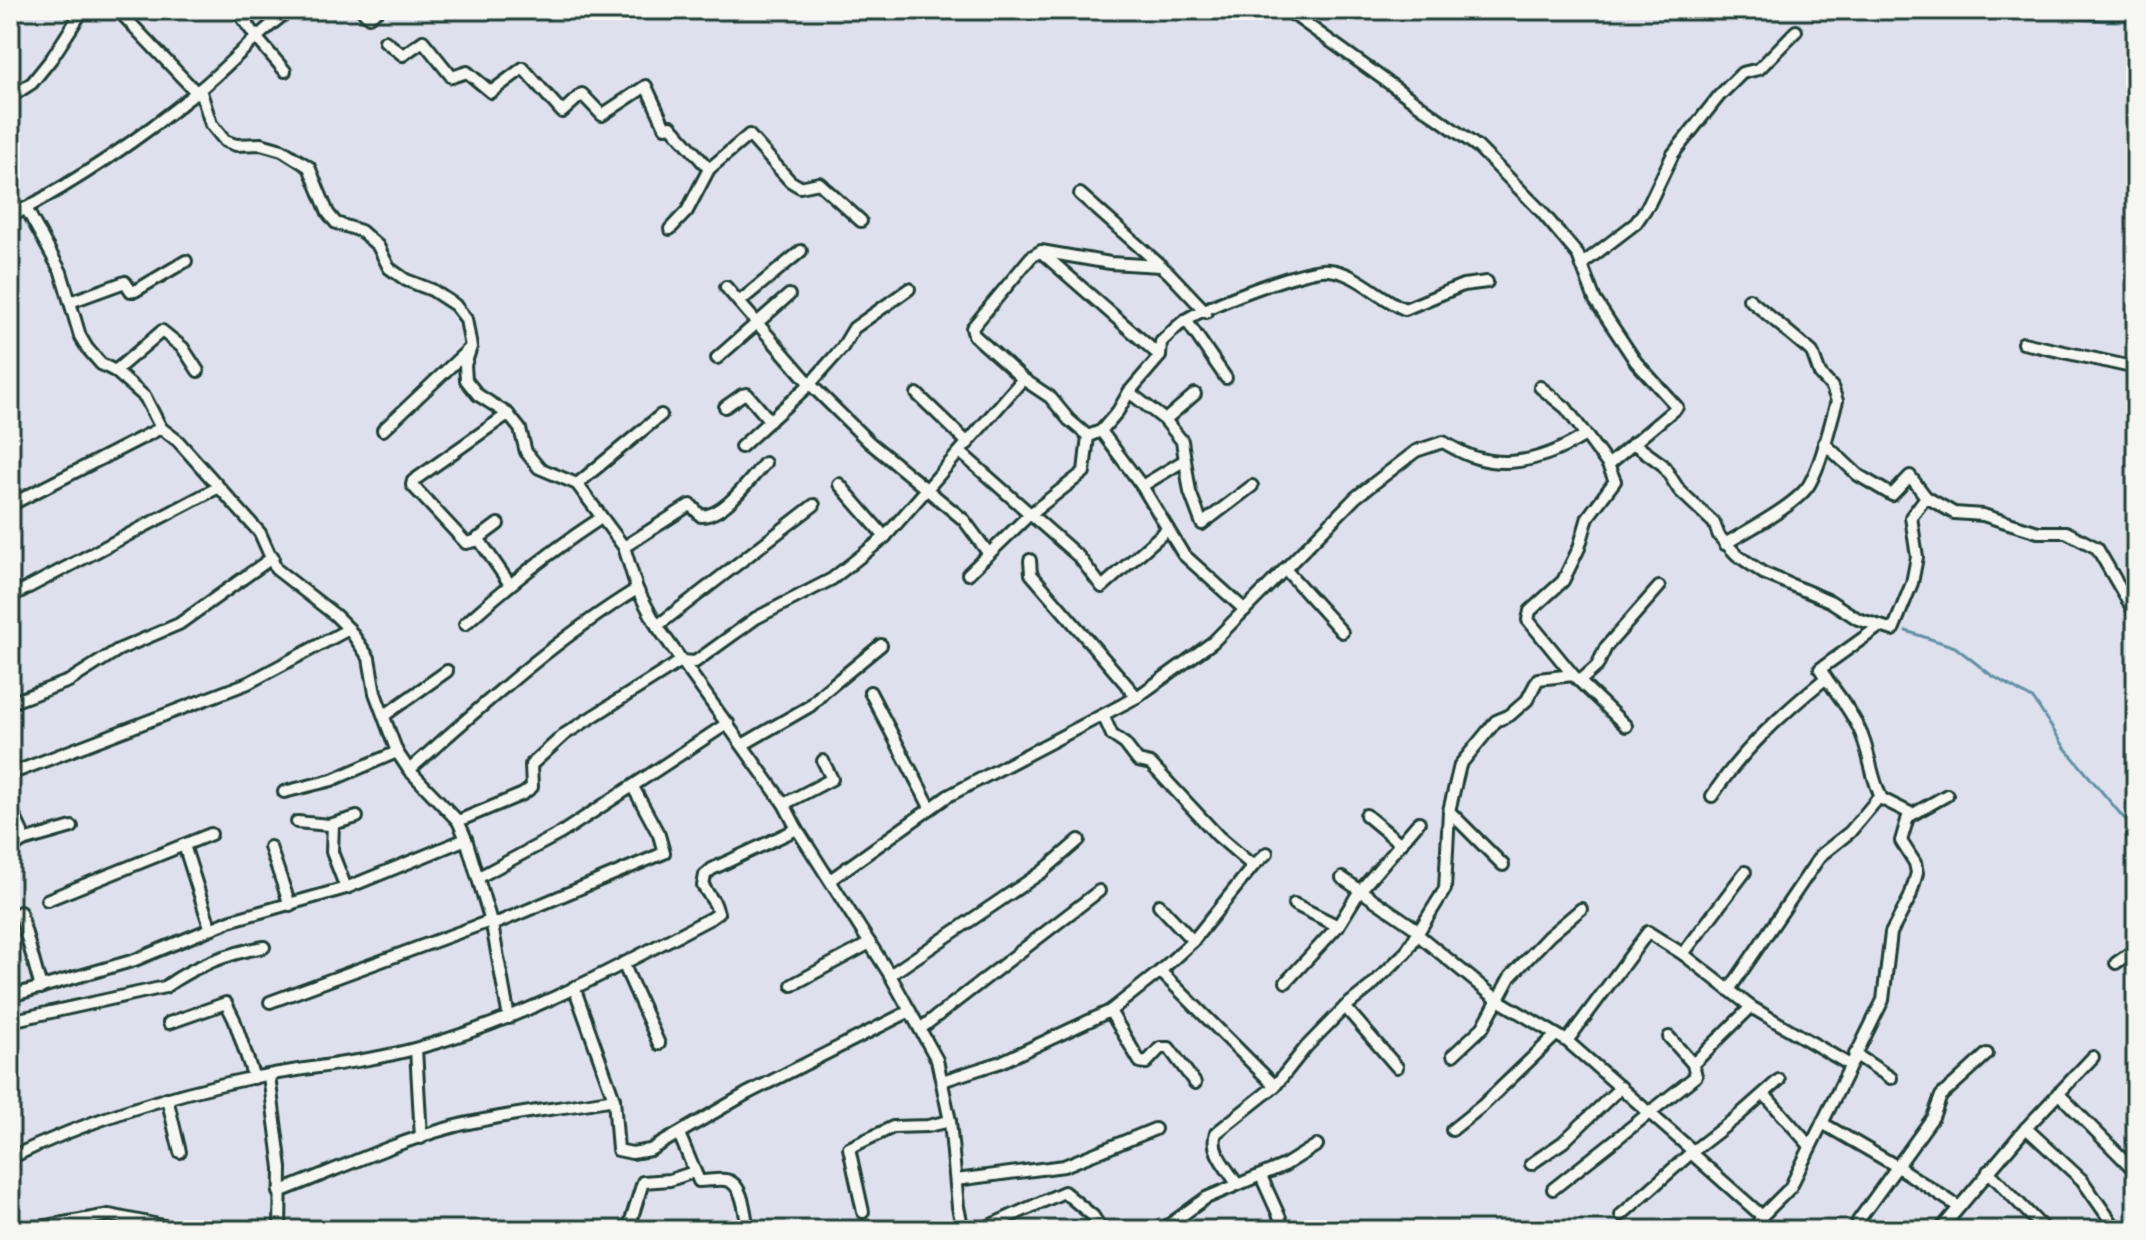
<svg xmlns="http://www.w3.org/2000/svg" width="2146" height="1240" viewBox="0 0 2146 1240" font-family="Kalam,sans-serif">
	<rect width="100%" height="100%" fill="#dee1ed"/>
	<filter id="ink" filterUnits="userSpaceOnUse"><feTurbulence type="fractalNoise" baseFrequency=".0125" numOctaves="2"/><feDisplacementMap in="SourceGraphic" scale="16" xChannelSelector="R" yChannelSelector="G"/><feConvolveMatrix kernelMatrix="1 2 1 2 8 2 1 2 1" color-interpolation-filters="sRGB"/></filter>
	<g filter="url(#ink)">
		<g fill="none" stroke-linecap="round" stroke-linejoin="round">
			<g stroke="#6391a5" stroke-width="3">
				<path d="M2048,10C2078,22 2105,21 2136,21"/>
				<path d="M1737,548L1765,567L1833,597"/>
				<path d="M1906,631L1955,647L1991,675L2034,700L2065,748L2123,817L2136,828"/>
			</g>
			<g stroke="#1f3d34" stroke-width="16">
				<g id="street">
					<path d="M118,10L196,92"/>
					<path d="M237,10L255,36L285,71"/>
					<path d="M362,10L369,17L378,10"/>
					<path d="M1287,10L1478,147L1540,210L1578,255L1595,300L1636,362L1677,407L1608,465"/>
					<path d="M385,41L403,55L423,41L452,77L467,72L491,92L523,68L562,112L582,94L602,115L646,86L665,127L671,126L709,169"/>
					<path d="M200,89L211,124L225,141L236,145L261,144L282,150L309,167L328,213L336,223L361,231L378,246L389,268L406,280L432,290L455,305L466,319L471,347L465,365L466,380L478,395L508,414L520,429L526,452L539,468L577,484L624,547L637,589L657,626L784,804L797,829L890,975L937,1060L950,1121L958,1207L963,1230"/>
					<path d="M10,97L32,83L52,58L83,10"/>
					<path d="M1080,194L1169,273L1206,312"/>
					<path d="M26,208L61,272L80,336L87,348L101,364L115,371L145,397L161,428L178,441L260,533L276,569L335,615L349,629L369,658L375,693L397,752L409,770L458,821L466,839L492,925L509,1018"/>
					<path d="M10,217C77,181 140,139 198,91C230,65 256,34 290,10"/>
					<path d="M670,229L687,211L709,169L749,135L790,181L800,187L819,183L861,221"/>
					<path d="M1041,252L1160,356"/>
					<path d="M1581,265L1636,223L1649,204L1673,154L1719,96L1742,73L1759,69L1796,31"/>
					<path d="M726,287L810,384L869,442L964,520L989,554"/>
					<path d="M70,302L125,282L131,291H135L186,261"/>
					<path d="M739,302L801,251"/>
					<path d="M1186,320L1226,378"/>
					<path d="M2023,343L2136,368"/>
					<path d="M717,358L789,295"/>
					<path d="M115,371L162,331L183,348L198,371"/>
					<path d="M1540,387L1566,408L1608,465L1615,481L1588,517L1579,548L1563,581L1530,611L1528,620L1573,675L1626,726"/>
					<path d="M1129,392L1165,420L1182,441L1190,492L1202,524L1252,486"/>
					<path d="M917,394L968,443"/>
					<path d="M725,407L742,395L747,394L770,421"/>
					<path d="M1165,420L1195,394"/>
					<path d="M383,430L469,349"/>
					<path d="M1101,431L1142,486L1183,554L1245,610"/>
					<path d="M1088,436L1101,431L1118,411L1129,392L1160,356L1161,342C1169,335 1176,327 1184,321C1203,307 1307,267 1329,270C1356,272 1380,299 1405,309L1463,285L1487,282"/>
					<path d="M1088,436L1069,420L1050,397L1023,379L974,335L972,328L1031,257L1041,251L1110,263L1160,266"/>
					<path d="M1633,443L1663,465L1679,490L1714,523L1719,536L1737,555L1763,573L1830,601L1858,619L1893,630L1912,583L1917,557L1911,517L1926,497"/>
					<path d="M1824,443L1858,475L1892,495L1910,476L1926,497L1954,513L1983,515L2038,532H2066L2097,548L2136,615"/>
					<path d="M741,447L810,384L842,348L854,328L909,289"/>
					<path d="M960,452L1079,557L1102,587L1168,529"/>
					<path d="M577,484L661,415"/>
					<path d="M839,484L885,537"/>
					<path d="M1142,486L1185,460"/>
					<path d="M10,505L161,428"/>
					<path d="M498,524L475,541L466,543L412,485L413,481L508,414"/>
					<path d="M478,538L509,583"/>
					<path d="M1725,544C1746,531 1799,504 1810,483C1823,459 1829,427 1837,401L1832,387L1820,374L1812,352L1749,299"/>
					<path d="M624,547L688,506L691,505L701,516C725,516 749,480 765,463"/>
					<path d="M1030,560L1031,574L1137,697"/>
					<path d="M1285,569L1342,632"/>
					<path d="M968,574L1029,515L1084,472L1088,436"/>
					<path d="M10,597L217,488"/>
					<path d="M465,624C508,585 552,550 601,518"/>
					<path d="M657,626L814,505"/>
					<path d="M1880,626L1820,669C1834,691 1851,709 1861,733C1870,754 1871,778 1882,799L1912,814"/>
					<path d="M1580,681L1597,666L1606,647L1659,587"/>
					<path d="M870,692L930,807"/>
					<path d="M10,703L69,681L118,650L179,624L273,557"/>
					<path d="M385,715L447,671"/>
					<path d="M1103,715L1112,735L1125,744L1138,761L1151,764L1218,836L1253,866"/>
					<path d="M744,744L810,706L824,692L881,645"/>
					<path d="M409,770C482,706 554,640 637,589"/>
					<path d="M10,774L248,683L349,629"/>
					<path d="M284,792L332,780L397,752"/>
					<path d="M1712,796C1742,750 1784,712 1826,678"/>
					<path d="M784,804L832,779L823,761"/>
					<path d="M10,807L22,832L23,841L10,850"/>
					<path d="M1449,811L1503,865"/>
					<path d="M1366,815L1401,844"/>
					<path d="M458,821L523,794L532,787L531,765L565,734L681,661L695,662L756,618L832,579L885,537L1023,379"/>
					<path d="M297,822L329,825L357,817"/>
					<path d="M333,824L332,852L346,888"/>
					<path d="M23,841L72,827"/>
					<path d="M184,845L210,927"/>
					<path d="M270,847L290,905"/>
					<path d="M479,877L561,833L728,723"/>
					<path d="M1342,878L1415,928L1417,934L1498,1000L1567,1041L1693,1151L1691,1153L1762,1216"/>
					<path d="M830,880L948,796L1137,697L1213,642L1356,497L1416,451L1443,442C1454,448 1465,455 1477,458C1514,469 1553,455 1584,436"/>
					<path d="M47,900L211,834"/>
					<path d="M1294,904L1338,926"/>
					<path d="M1159,905L1193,941"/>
					<path d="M20,912L41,988"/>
					<path d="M492,925L664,853L659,835L633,787"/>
					<path d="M1683,954L1745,872"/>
					<path d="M623,963L659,1044"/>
					<path d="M2116,963L2136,949"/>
					<path d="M1158,973L1164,975L1275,1086"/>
					<path d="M890,975L1042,872L1079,840"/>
					<path d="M1286,982L1338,926L1359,892L1419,822"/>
					<path d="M792,985L870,943"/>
					<path d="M574,987L614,1099L618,1150L632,1153L650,1150L746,1094L910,1011"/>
					<path d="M1729,990L1821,855L1850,832L1880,796"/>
					<path d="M21,993L135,960L232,920L346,888L466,839"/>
					<path d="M270,1002L490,921"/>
					<path d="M1345,1007L1397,1067"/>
					<path d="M1110,1011L1140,1062L1146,1063L1160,1048H1169L1195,1083"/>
					<path d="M10,1021L165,987C194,966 229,953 264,947"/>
					<path d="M169,1023L226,1003L234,1019L254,1078"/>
					<path d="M920,1029L1099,891"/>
					<path d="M1669,1037L1693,1064"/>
					<path d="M1567,1041L1648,932L1683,954L1751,1007L1850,1065"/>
					<path d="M416,1049L421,1138"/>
					<path d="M1855,1054L1891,1078"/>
					<path d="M1453,1055L1483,1027L1510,977L1549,936L1581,909"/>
					<path d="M269,1076L281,1168L280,1230"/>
					<path d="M942,1081L1001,1062L1110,1011L1158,973L1193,941L1253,866L1267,853"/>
					<path d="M2058,1093L2136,1172"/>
					<path d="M1764,1094L1810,1146"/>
					<path d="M167,1098L180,1152"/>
					<path d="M1822,1123L1898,1167L1959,1207"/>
					<path d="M2026,1128L2082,1180L2117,1230"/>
					<path d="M1452,1130L1482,1106L1556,1035"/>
					<path d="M679,1134L699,1181C707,1181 717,1179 725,1180C744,1182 745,1216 748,1230"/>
					<path d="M1693,1151L1737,1117L1779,1080"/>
					<path d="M10,1158C86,1121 168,1095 251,1078C307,1067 364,1063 418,1048C522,1020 617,967 711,918L718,913L715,904L703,886L705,875L712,869L797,829"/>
					<path d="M1531,1164L1563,1142L1621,1087"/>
					<path d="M1988,1171L2045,1230"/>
					<path d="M1261,1176L1280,1218L1282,1230"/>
					<path d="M956,1180L1064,1166L1155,1129"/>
					<path d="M1237,1184C1228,1169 1209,1151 1216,1133L1275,1086L1306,1047L1345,1007L1370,987L1406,952L1445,889L1449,811L1460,765L1496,721L1510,715L1527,700L1538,679L1573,675"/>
					<path d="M1553,1189L1696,1076L1693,1064L1751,1007"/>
					<path d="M279,1192C336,1170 393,1143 452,1127C506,1113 559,1109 614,1099"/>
					<path d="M863,1212L849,1148L893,1127L928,1126L950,1121"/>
					<path d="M1621,1215L1691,1153"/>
					<path d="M1858,1221L1933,1117L1941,1096L1987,1054"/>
					<path d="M24,1230L109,1215L184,1230"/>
					<path d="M628,1230L643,1182L670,1180L694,1172"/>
					<path d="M980,1230L1064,1192L1093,1216L1102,1230"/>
					<path d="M1162,1230L1206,1198L1285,1165L1317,1145"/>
					<path d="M1754,1230L1762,1216L1790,1188L1883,1000L1891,933L1910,897L1917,873L1915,863L1901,841L1908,817L1947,795"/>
					<path d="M1940,1230L2026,1128L2093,1057"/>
				</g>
			</g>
			<use href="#street" stroke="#f6f6f2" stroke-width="10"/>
		</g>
	</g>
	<rect width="2146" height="1240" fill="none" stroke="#f6f6f2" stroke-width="40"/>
	<rect x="20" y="20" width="2106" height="1200" fill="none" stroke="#1f3d34" stroke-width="3" filter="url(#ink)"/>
</svg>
